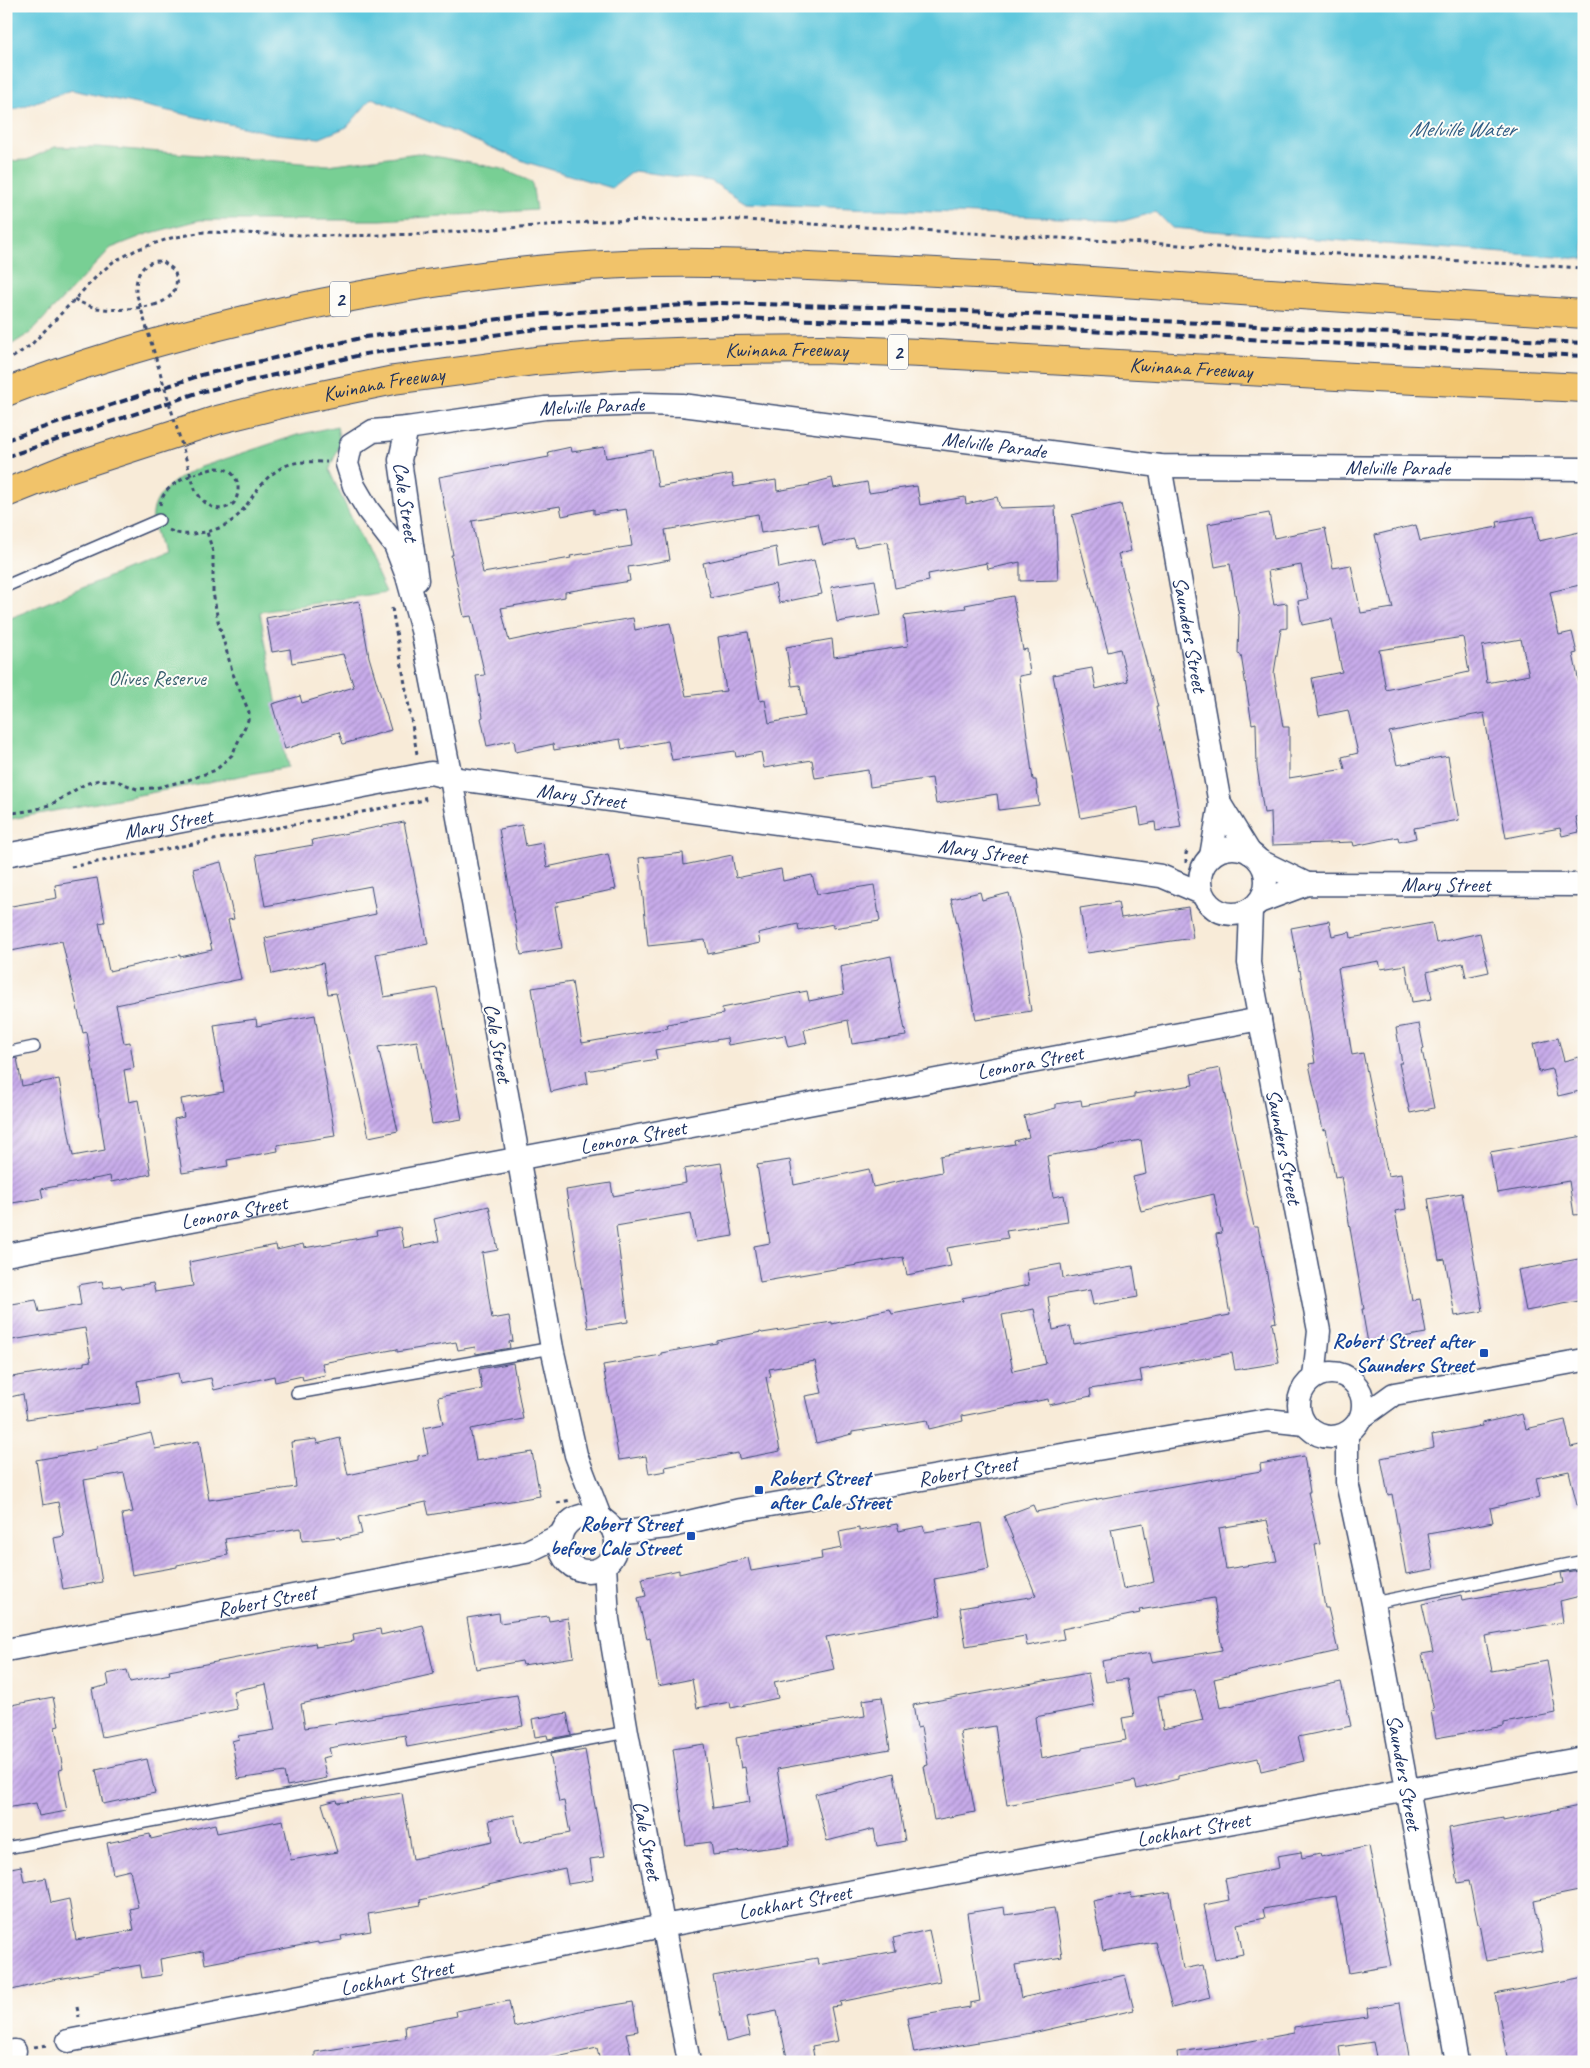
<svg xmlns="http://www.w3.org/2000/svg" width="1590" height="2068" viewBox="0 0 1590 2068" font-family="Caveat,sans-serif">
	<defs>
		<pattern id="building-hatch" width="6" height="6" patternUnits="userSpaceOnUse" patternTransform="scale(1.25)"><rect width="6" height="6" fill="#c8acea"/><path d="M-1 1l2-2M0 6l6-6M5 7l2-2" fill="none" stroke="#a28cc1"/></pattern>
	</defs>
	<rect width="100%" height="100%" fill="#fdfcf7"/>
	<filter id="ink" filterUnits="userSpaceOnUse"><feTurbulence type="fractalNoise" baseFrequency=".02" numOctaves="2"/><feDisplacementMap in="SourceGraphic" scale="10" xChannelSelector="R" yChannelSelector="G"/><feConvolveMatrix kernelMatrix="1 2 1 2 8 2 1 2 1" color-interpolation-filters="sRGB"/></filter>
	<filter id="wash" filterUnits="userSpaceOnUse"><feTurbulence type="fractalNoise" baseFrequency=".0096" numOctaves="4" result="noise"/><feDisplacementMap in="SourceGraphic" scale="20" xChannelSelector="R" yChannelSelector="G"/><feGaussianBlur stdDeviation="1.12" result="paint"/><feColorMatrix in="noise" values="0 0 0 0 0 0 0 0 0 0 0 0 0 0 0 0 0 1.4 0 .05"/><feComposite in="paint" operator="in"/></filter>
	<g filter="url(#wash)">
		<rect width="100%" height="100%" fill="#f8ebd8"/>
		<g fill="#78cf94" stroke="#4a7f79">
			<path d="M55,147H97L328,165L418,153L502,169L532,182L536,210L381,220H200L147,234L111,248L30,333L6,348V161L27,160Z"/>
			<path d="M337,426L340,444L329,470L386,592L260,612L288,767L6,820V620L161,555C159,544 155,533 153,521C150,495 177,478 198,468L297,435Z"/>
		</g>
		<path fill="#60c8dd" stroke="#3e7c9e" d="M6,6H1584V259L1172,228L1156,212L1123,221L746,203L711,181L634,171L612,188L526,162L372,98L347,127L320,138L275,134L72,90L6,112Z"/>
		<g id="blocks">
			<g fill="url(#building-hatch)" fill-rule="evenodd">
				<path d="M571,447L572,452L604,447L606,458L652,450L658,487L732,474L734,487L776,480L777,491L810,485L809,484L832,478L834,488L867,482L869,493L917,486L920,505L965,497L966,504L997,497L1000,508L1055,506L1058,580L1020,581V562L988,569L987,563L928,574L929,581L895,588L888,542L856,547L854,539L823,545L818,524L761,533L758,514L665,530L670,560L628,567L630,581L565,592V597L501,608L509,641L566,629L633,618L635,630L670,623L686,696L726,691L718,637L748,632L760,701L765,700L769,723L805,716L800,685L792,686L786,647L832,639L834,657L908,646L904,616L966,608L965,605L1013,596L1023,650L1027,649L1030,674L1019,676L1033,780H1036L1039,805L999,810L997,794L936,804L932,778L870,787L868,770L815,778L812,760L764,768L761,752L736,757L735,751L672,760L668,741L622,749L620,739L554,750L553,744L516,752L514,740L487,746L481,718L483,717L476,676L485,675L471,616L464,617L451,555H453L439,477L549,457L548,452ZM560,506L562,516L594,509V514L626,509L632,546L570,556L571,558L483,573L472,521Z"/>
				<path d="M1121,504L1131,551L1118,554L1158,707H1156L1173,788H1174L1181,827L1156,831L1155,822L1141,825L1138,807L1081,818L1053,675L1092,668L1096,689L1128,681L1120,649L1108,652L1072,515Z"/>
				<path d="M1269,513L1274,538L1325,528L1333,568L1351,565L1361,613L1393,608L1375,535L1416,525L1420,541L1498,527L1497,522L1534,516L1539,541L1584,531V584L1550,592L1559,635L1572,632L1577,653L1573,654L1584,706V709L1580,710L1584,729V815L1576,817L1579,832L1562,836L1560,828L1506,838L1484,713L1389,732L1397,765L1448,756L1459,820L1414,828L1416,838L1399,842L1398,837L1354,846L1353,842L1272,845L1271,812L1264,813L1257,767L1256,723L1252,724L1241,655L1238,654L1239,617L1230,564L1215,567L1208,524ZM1301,565L1308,599L1298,601L1302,625L1332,619L1342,672L1312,678L1319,716L1348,710L1358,753L1342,757L1345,769L1289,778V727H1283L1274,673L1281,629L1287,628V603L1274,605L1268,571ZM1463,637L1469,672L1386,690L1379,650ZM1521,639L1529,675L1487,683L1482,646Z"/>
				<path d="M776,547L779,568L814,560L822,594L779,603L775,584L711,598L703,563Z"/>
				<path d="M875,580L881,615L837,622L831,587Z"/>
				<path d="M359,601L369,657L391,730L343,744L339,732L285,749L272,704L300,696L302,703L354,687L343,654L292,663L290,649L272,652L266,618Z"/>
				<path d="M404,822L428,944L376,954L384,997L437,988L462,1119L432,1124L417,1041L378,1047L398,1131L369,1137L336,993L328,994L323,963L272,974L265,938L376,914L371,886L265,906L256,855L313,845L312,840Z"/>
				<path d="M522,825L526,846L543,843L547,867L608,854L616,889L557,902L558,906H555L562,948L521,955L499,829Z"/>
				<path d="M683,853L684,865L732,855L736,878L781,869L783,881L812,875L817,894L874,885L880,921L833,928V924L799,931L798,924L758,933L760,943L708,954L705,940L648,946L639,858Z"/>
				<path d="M221,862L234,919L228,920L241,979L116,1005L124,1043L130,1042L134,1068L124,1070L129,1102L138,1100L151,1174L111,1182L110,1176L41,1189L43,1198L6,1204V1060L17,1058L22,1086L59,1079L73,1156L105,1150L87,1032L83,1033L62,941L6,952V907L57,898L55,885L97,878L105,922L99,923L109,971L180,955V957L212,950L193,869Z"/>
				<path d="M980,892L982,900L1009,893L1020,939L1031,1011L976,1020L964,951L951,899Z"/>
				<path d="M1118,902L1121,918L1188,907L1193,938L1087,953L1080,908Z"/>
				<path d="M1329,921L1332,936L1350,932L1351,938L1432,923L1436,943L1480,933L1489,972L1466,977L1463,963L1427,972L1432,999L1412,1002L1406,965L1381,969L1379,961L1338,968L1352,1055L1363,1053L1388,1176L1401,1174L1406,1209L1395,1211L1412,1300L1420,1299L1426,1333L1368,1343L1362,1309H1364L1341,1176L1335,1177L1326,1129L1323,1130L1309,1064L1315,1063L1300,970L1299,971L1291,928Z"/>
				<path d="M891,956L906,1036L852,1044L848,1020L804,1030L807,1043L788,1047L785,1035L728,1045L727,1038L655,1050L657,1059L586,1071L588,1083L551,1092L541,1044L532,988L572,982L582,1043L668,1028L667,1024L723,1014L722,1008L807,991L809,1001L844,994L840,967Z"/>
				<path d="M315,1015L335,1136L277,1145L278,1151L227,1160L228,1166L182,1173L174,1119L184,1117L181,1099L224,1092L214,1025L256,1019L257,1026Z"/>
				<path d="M1419,1024L1424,1049L1422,1050L1434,1108L1410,1113L1399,1063H1402L1396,1028Z"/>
				<path d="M1558,1038L1564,1061L1579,1057L1584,1075V1090L1558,1096L1552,1069L1539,1072L1533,1044Z"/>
				<path d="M1220,1068L1254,1227H1258L1276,1322L1272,1323L1279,1363L1235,1370L1232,1353L1140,1370L1142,1381L1090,1389L1091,1396L1049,1405L1048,1399L962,1416L963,1421L929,1429L927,1420L852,1432V1434L816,1443L805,1396L822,1393L815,1361L769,1369L771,1376L766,1377L780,1451L739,1459L738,1453L665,1467L666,1471L649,1474L646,1456L619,1460L603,1365L661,1355V1353L717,1343V1341L761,1332L762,1333L832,1322V1324L867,1316V1314L890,1309L892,1314L963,1301L962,1298L1029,1285L1027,1270L1061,1264L1063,1278L1133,1266L1138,1297L1093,1305L1090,1290L1048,1297L1053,1330L1070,1326L1074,1344L1230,1315L1216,1234L1222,1233L1214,1194L1141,1211L1133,1177L1146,1174L1141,1140L1047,1156L1053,1197L1064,1195L1068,1222L1006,1231L1008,1238L947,1248L951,1266L907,1275L903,1257L760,1282L754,1246L770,1243L757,1165L790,1160L794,1185L869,1169L873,1187L942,1172L940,1156L1015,1144L1014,1141L1029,1137L1024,1116L1056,1108V1104L1081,1100L1082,1106L1134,1097V1094L1193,1085L1191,1074ZM1034,1309L1046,1364L1013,1371L1002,1315Z"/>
				<path d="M1584,1136V1214L1574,1215L1569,1181L1497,1193L1490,1152Z"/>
				<path d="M721,1163L733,1236L696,1242L691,1213L616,1226L628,1322L588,1328L566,1190L611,1183L613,1196L686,1183L684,1169Z"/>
				<path d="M1462,1193L1483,1311L1455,1316L1445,1259L1439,1260L1428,1199Z"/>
				<path d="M489,1206L498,1250L482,1253L492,1319L509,1316L513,1341L509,1342L510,1348L476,1354L475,1347L458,1350L456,1342L397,1352V1349L322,1363L325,1375L303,1380L302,1376L275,1382L274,1376L214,1390L211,1378L180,1384L178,1373L137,1381L140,1402L27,1419L23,1394L6,1398V1378L84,1365V1362L91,1361L85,1328L6,1341V1305L36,1300L39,1312L81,1305L78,1285L102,1281L104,1288L121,1285L122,1288L153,1283L155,1292L193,1286L189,1262L276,1245L277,1250L303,1244L304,1248L377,1235L376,1231L400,1227L404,1248L439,1241L434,1219Z"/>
				<path d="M1584,1258V1300L1526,1311L1518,1270Z"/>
				<path d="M513,1363L523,1419L470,1429L476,1461L532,1452L540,1496L429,1515L426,1502L358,1517L362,1534L340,1539L339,1537L302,1541L301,1528L225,1539L228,1555L177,1565V1567L132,1575L122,1514L133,1512L124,1473L84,1480L102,1582L63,1589L54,1538L64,1536L58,1502L43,1505L36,1460L97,1449V1446L151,1433L155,1449L199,1441L209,1500L296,1487L291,1442L316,1439L317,1444L340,1438L348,1475L418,1460V1456L428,1454L423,1428L443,1424L438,1397L482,1389L479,1369Z"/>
				<path d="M1522,1414L1526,1429L1565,1420L1571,1447L1584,1444V1504L1577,1505L1569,1471L1536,1478L1540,1497L1490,1508L1493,1522L1428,1534L1434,1569L1406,1574L1392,1494L1388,1495L1381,1458L1434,1447L1432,1435L1482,1426V1423Z"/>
				<path d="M1304,1456L1310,1492H1308L1320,1544L1315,1545L1325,1608H1328L1338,1651L1214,1679L1220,1708L1341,1682L1351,1726L1298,1737L1304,1761L1261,1771L1258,1758L1178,1776V1779L1137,1789L1135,1781L1007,1805L995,1726L960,1732L975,1812L934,1820L924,1766L928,1765L921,1727L917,1728L913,1705L1088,1673L1094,1706L1035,1717L1041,1759L1082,1750V1748L1126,1740L1122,1718L1134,1716L1127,1679L1106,1682L1102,1661L1150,1653L1152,1662L1222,1650L1214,1598L1139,1610L1140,1613L1062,1629L1064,1639L1027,1646L1025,1636L966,1646L960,1608L1036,1596L1004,1516L1033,1505L1036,1512L1103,1498L1261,1471L1260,1464ZM1267,1520L1277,1561L1226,1569L1219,1528ZM1143,1523L1154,1582L1123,1589L1111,1529ZM1195,1690L1203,1720L1163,1729L1158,1696Z"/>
				<path d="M981,1523L989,1569L934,1579L941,1615L826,1637L834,1669L774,1682L778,1698L731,1708L730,1702L697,1708L692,1679L658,1686L650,1638L647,1639L638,1598L646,1596L642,1578L679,1570V1574L748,1558L751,1571L822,1559L821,1552L842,1548L839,1532L859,1528V1531L897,1524L899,1531L923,1526L925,1532Z"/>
				<path d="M1584,1569V1595L1560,1601L1563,1622L1485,1636L1492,1671L1547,1661L1556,1713L1504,1723V1726L1436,1738L1431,1711H1434L1422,1654L1433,1652L1422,1604L1461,1595L1462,1600L1563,1583L1561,1573Z"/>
				<path d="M499,1613L500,1623L548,1616L549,1621L568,1618L574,1657L523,1665L522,1661L476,1669L467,1618Z"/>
				<path d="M423,1625L434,1674L301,1704L305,1728L517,1695L523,1726L407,1747L405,1735L329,1748L331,1756L322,1758L327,1778L287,1786L284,1772L238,1779L232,1741L239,1739L238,1736L275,1730L266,1684L233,1691L237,1709L102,1737L92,1689L109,1685L107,1674L127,1670L130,1682L170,1674L169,1671L315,1643L316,1647L354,1641L353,1634L380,1629L381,1635Z"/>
				<path d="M53,1697L59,1726L55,1727L63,1769L59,1770L67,1811L39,1816L36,1803L6,1808V1706Z"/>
				<path d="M882,1697L890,1749L777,1769L790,1845L713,1855L711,1842L686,1845L673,1749L704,1744L713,1808L750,1802L745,1767L741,1768L736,1738L865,1716L863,1700Z"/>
				<path d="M567,1713L571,1735L548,1739L547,1735L535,1737L532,1719Z"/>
				<path d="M573,1750L574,1752L585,1750L604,1857L590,1859L593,1880L568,1884L565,1868L420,1900L421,1905L368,1914L371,1931L341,1936L342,1940L318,1944V1942L205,1964L203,1951L160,1959L162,1975L142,1978L140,1965L52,1980L12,1990L6,1964V1869L21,1866L24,1882L46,1878L51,1903L69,1899L76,1940L134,1930L130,1909L138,1907L130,1870L113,1874L107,1843L150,1834L151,1839L215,1824L217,1833L283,1820L291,1860L337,1852L322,1804L337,1800L338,1803L402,1793L413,1859L493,1841L489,1820L514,1815L520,1843L570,1833L564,1801L559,1802L550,1754Z"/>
				<path d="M147,1759L155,1793L103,1804L96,1770Z"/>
				<path d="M894,1773L905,1841L877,1846L874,1829L827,1841L815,1794Z"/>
				<path d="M1584,1805V1890L1534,1900L1543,1951L1486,1961L1479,1924H1478L1469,1881L1458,1883L1449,1828L1503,1818V1821Z"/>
				<path d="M1369,1846L1391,1966L1349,1973L1336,1896L1263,1909L1265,1918L1237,1924L1243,1954L1215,1960L1204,1905L1229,1900L1225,1879L1279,1868L1277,1856L1301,1852L1302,1858L1320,1854L1321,1857Z"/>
				<path d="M1170,1892L1183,1969L1203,1965L1210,1998L1172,2008L1155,1942L1103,1951L1093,1901L1131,1893L1132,1898Z"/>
				<path d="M1004,1907L1005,1915L1054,1908L1062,1957L1015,1965L1021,1998L1125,1975L1134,2010L1037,2032L914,2053L907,2018L970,2007V2003L980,2001L967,1913Z"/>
				<path d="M929,1930L940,1981L840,2002L841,2006L831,2007L838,2041L812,2046L815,2062H788L777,2011L746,2017L750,2036L726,2042L713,1976L817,1958L818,1965L896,1951L893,1938Z"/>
				<path d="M1584,1977V2062H1508L1495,1994Z"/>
				<path d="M509,2001L514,2027L584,2010L633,2002L638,2031L626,2033L633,2062H600L597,2048L535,2062H315V2052L406,2038L405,2026L457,2016L456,2011Z"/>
				<path d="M1400,2003L1410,2062H1377L1373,2042L1339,2047L1341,2062H1178L1177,2052L1224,2046L1294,2033V2027L1368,2017L1367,2008Z"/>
			</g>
		</g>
	</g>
	<g filter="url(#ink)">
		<use href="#blocks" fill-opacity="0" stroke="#3c4b70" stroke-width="1"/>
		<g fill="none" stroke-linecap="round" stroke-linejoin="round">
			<g stroke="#3c4b70" stroke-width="14">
				<g id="lane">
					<path d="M6,586L159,520"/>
					<path d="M6,1053L34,1047"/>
					<path d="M297,1393L552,1348"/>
					<path d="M1373,1603L1584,1561"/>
					<path d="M6,1848L627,1732"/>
				</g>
			</g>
			<g stroke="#3c4b70" stroke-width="25">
				<g id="street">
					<path id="s1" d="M407,428L400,460L417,580"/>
					<path id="s2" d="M1160,466L1220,804L1250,853"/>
					<circle cx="1233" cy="881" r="33"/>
					<path id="s3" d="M6,855L431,773L451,778L1161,876L1201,893"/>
					<path d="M1211,856L1220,804"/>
					<path d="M1260,861L1307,884"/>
					<path id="s4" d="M1259,902L1307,884L1584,885"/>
					<path id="s5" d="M1251,910L1249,963L1319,1331L1314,1377"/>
					<path id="s6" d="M6,1255L1260,1019"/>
					<circle cx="1331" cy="1405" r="32"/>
					<path d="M1362,1417L1394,1394L1584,1360"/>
					<path id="s7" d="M1347,1434V1482L1373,1603L1457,2062"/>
					<circle cx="588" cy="1543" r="28"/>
					<path id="s8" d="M600,1517L576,1455L552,1348L451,778L422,630L407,576L395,545L368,510L354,486L347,464L351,445L373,431L407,428L545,408L642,404L682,405L1160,466L1584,469"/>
					<path id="s9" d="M614,1533L667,1527L740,1510L1267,1420L1305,1424"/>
					<path id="s10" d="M605,1565L608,1619L627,1732L689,2062"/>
					<path id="s11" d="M6,1650L526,1552L561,1535"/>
					<path id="s12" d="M68,2041L663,1926L1584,1758"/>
					<path d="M6,2052L15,2051"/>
				</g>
			</g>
			<g stroke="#3c4b70" stroke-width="30">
				<g id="highway">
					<path d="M6,392C86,361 168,338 252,318C373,290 499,269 624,264C685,261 747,263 808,266C883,269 957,273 1032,277C1216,289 1400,302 1584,314"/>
					<path id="s13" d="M6,493L66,469L217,420L293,401L394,380L535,361L621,354L731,350L821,349L921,353L1373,378L1584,388"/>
				</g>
			</g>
			<g stroke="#3c4b70" stroke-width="3" stroke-dasharray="4 4" stroke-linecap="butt">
				<path d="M74,299C99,314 127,310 154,305"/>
				<path d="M6,362L31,345L97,276L113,262L138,249L171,238L204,232L338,236L426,234L603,221L724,219L1584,268"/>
				<path d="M160,505C164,486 180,480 197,473"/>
				<path d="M169,530C179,535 188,535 199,533C252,526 244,489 281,468C295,460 311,462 327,462"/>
				<path d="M392,608L417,754"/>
				<path d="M6,814L34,810L52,804L85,784L99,780L117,781L137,789L155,788L188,780L216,770L232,755L248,720L249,712L233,674L218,621L213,592V552L207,532"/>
				<path d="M1186,863V853L1189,850"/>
				<path d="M71,867L425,800L424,795"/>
				<path d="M557,1503L571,1500"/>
				<path d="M77,2007L79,2017"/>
				<path d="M34,2047L47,2045"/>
			</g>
			<use href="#lane" stroke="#fff" stroke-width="11"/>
			<use href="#street" stroke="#fff" stroke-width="22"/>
			<use href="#highway" stroke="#f1c36a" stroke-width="28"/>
			<g stroke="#1b2f5e" stroke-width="4" stroke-dasharray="8 4" stroke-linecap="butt">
				<path d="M6,440L201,375L365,337L529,315L718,303L913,308L1584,343"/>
				<path d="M6,457L200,392L365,354L528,330L715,318L909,322L1584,356"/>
			</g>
			<path stroke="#3c4b70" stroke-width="3" stroke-dasharray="4 4" stroke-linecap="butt" d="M154,305C172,300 181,287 174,270L162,261C143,260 135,275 136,292L195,489C203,505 219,516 234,503C243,488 237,468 217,468C210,469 203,472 197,473"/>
		</g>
	</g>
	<g fill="#1a4fb4" stroke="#fdfcf7" stroke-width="2">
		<rect x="1479" y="1348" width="10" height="10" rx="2.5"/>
		<rect x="754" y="1485" width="10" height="10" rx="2.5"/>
		<rect x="686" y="1531" width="10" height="10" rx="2.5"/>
	</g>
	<g text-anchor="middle" stroke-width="4" stroke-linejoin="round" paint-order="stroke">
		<g fill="#fdfcf7" stroke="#5f6c8c" stroke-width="1">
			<rect x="330" y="281.5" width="20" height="35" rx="4"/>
			<rect x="888" y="334.5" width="20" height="35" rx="4"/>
		</g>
		<g font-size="20" font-weight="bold" fill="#1b2f5e">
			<text x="340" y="306">2</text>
			<text x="898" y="359">2</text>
		</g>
		<g font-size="21" fill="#1b2f5e" stroke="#fdfcf7">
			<text dy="7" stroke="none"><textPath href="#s13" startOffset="799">Kwinana Freeway</textPath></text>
			<text dy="7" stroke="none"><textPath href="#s13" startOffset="1204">Kwinana Freeway</textPath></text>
			<text dy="7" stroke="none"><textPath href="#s13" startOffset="394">Kwinana Freeway</textPath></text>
			<text dy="7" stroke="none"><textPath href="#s8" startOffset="1356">Melville Parade</textPath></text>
			<text dy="7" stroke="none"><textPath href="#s8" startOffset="1761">Melville Parade</textPath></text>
			<text dy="7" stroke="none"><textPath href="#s8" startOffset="2166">Melville Parade</textPath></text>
			<text dy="7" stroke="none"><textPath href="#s1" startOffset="75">Cale Street</textPath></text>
			<text dy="7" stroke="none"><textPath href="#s2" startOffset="171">Saunders Street</textPath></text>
			<text dy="7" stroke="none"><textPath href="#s3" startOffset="585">Mary Street</textPath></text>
			<text dy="7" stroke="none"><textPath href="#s3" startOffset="165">Mary Street</textPath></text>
			<text dy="7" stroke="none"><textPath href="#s3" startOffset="990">Mary Street</textPath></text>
			<text dy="7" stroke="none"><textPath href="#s4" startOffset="190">Mary Street</textPath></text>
			<text transform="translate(498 1043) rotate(80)" y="7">Cale Street</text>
			<text dy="7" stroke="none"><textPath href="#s6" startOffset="1042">Leonora Street</textPath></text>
			<text dy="7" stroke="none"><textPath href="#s6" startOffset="638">Leonora Street</textPath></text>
			<text dy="7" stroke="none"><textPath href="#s5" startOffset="240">Saunders Street</textPath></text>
			<text dy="7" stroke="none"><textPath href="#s6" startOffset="232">Leonora Street</textPath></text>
			<text dy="7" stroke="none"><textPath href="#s9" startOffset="359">Robert Street</textPath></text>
			<text dy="7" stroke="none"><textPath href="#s11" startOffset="265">Robert Street</textPath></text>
			<text dy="7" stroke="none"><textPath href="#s7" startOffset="344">Saunders Street</textPath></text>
			<text dy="7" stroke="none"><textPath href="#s12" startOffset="1145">Lockhart Street</textPath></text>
			<text dy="7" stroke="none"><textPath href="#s10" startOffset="279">Cale Street</textPath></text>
			<text dy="7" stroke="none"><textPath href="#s12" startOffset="740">Lockhart Street</textPath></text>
			<text dy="7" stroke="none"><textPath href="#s12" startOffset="335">Lockhart Street</textPath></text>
		</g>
		<g font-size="21" fill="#375f6e" stroke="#fdfcf7">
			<text x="157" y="685">Olives Reserve</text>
		</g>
		<g font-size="21" font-weight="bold" fill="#164399" stroke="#fdfcf7" text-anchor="end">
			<text x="1474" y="1348">Robert Street after<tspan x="1474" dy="24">Saunders Street</tspan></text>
			<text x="769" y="1485" text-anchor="start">Robert Street<tspan x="769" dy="24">after Cale Street</tspan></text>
			<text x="681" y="1531">Robert Street<tspan x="681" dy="24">before Cale Street</tspan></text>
		</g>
		<g font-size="22" font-style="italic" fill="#305d84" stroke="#fdfcf7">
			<text x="1462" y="136">Melville Water</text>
		</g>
	</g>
	<rect width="1590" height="2068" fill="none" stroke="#fdfcf7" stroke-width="25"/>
</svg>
